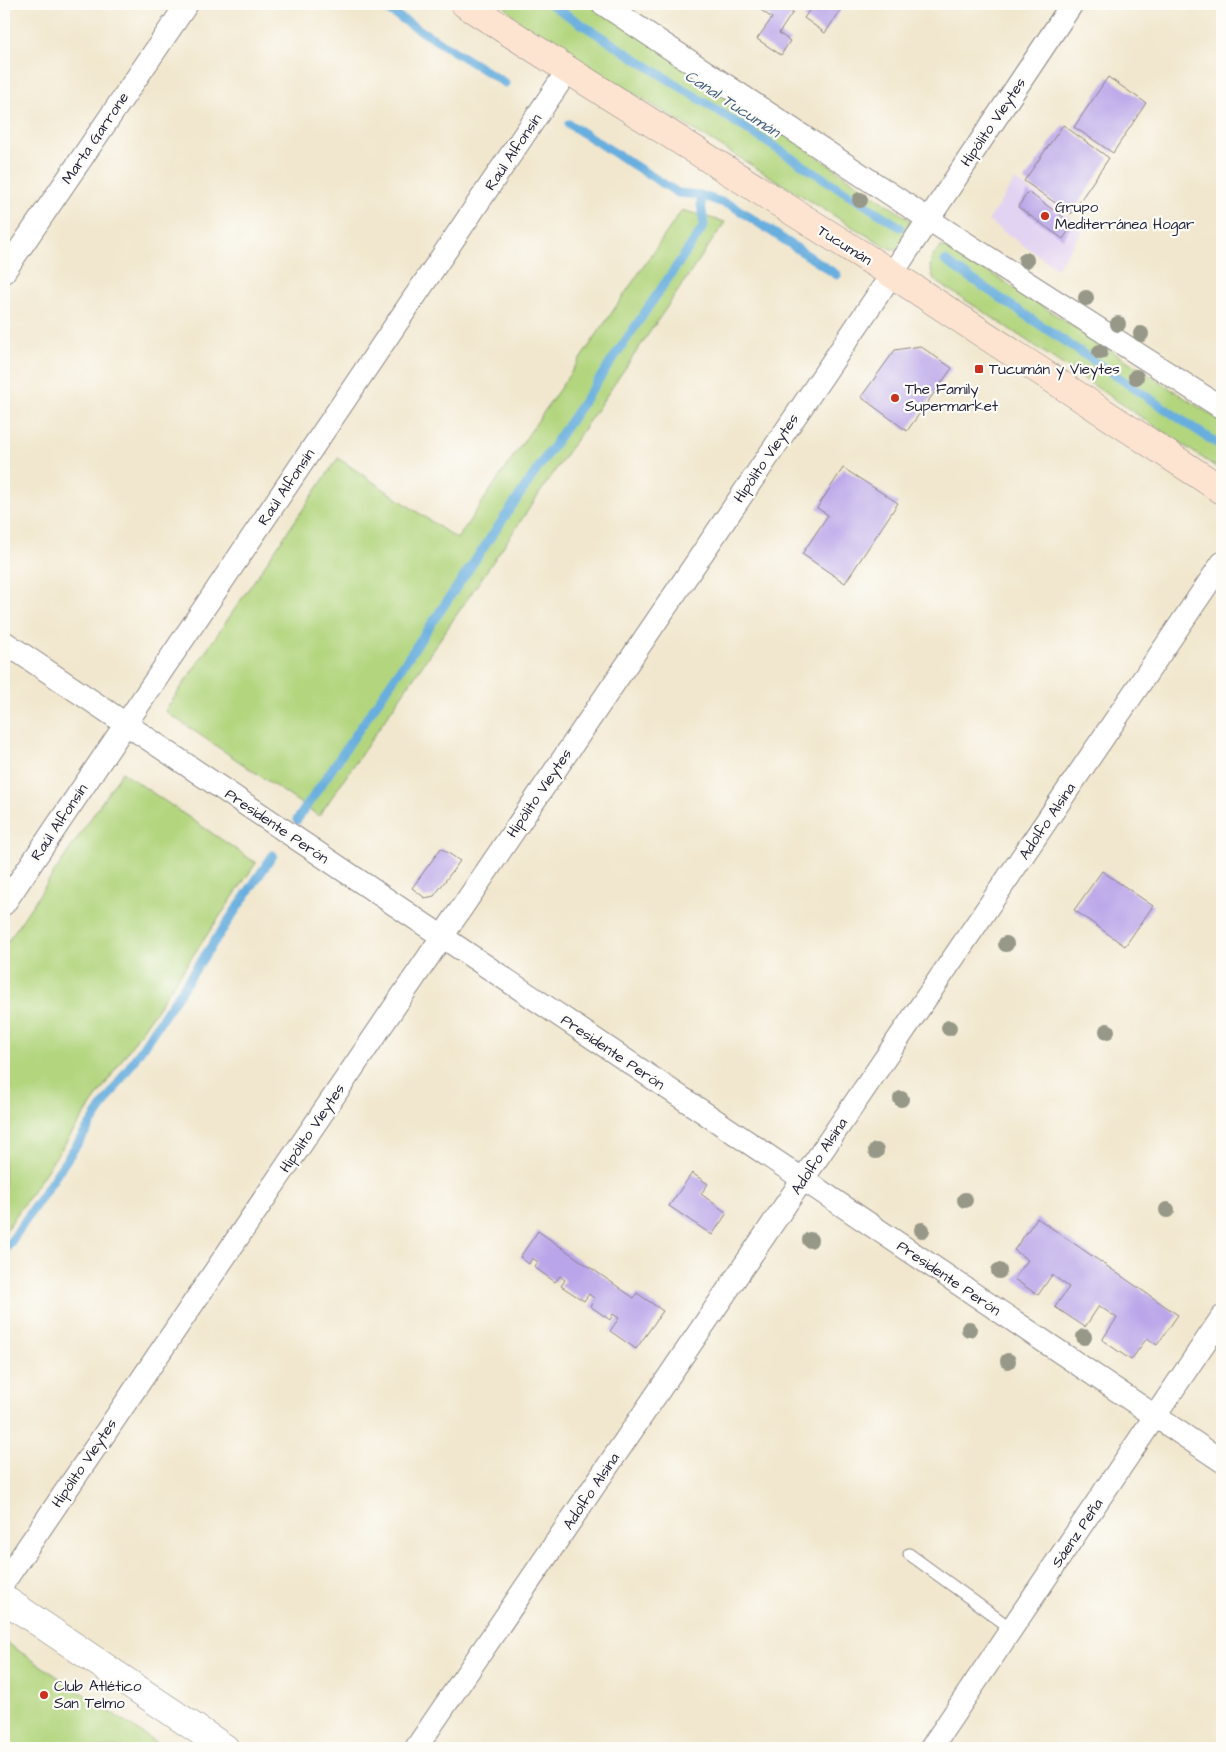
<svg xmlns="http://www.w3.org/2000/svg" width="1226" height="1752" viewBox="0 0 1226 1752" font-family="'Architects Daughter',sans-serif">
	<rect width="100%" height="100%" fill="#fdfcf7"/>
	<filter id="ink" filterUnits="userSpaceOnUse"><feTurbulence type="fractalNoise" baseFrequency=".02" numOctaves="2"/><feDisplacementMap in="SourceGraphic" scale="10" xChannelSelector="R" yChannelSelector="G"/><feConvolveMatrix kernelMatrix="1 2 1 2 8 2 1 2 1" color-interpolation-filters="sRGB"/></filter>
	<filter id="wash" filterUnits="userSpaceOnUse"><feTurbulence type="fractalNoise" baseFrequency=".0096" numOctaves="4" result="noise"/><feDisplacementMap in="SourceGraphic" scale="20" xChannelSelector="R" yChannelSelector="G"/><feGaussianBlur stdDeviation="1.12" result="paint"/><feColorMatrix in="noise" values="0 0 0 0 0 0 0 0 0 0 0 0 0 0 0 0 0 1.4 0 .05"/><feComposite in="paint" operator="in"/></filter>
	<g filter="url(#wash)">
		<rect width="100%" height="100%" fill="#f1e7ce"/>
		<path fill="#e3d3f2" d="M1015,180L1085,227L1057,268L988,221Z"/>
		<g fill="#b2d57e" stroke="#6a7c5c">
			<path d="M502,4H593L910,220L909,232L899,249H891L861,232L543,38L519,21Z"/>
			<path d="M682,210L725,222L319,816L165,711L338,458L457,539Z"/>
			<path d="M941,247H956L983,268L1222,422V471L987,314L934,280L930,266L932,256Z"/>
			<path d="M122,772L256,863L4,1233V947Z"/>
			<path d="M4,1641L164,1748H4Z"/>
		</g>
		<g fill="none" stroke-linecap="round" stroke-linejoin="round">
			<g stroke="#67aede" stroke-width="9">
				<path d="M378,4L505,83"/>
				<path d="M550,4L900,227"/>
				<path d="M569,124L678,193L700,195L733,206L837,275"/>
				<path d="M945,261L1222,447"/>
				<path d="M297,820L704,226L700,195"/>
				<path d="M4,1252L273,855"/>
			</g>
		</g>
		<g id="blocks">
			<g fill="#b9a5e9">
				<path d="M761,4H781L793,12L779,33L790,41L781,55L757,39L772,18L758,8Z"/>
				<path d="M814,4H845L825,33L804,18Z"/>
				<path d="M1108,77L1146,103L1113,153L1074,127Z"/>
				<path d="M1063,125L1109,158L1071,214L1024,181Z"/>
				<path d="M1028,192L1073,224L1063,239L1018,207Z"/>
				<path d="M920,346L952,368L907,431L861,397L895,350Z"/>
				<path d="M843,468L898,503L845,583L802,554L828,515L817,508Z"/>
				<path d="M441,848L460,861L434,896L425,898L412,888Z"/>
				<path d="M1102,871L1153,906L1125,946L1074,910Z"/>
				<path d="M692,1173L708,1184L701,1194L727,1213L712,1235L669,1206Z"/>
				<path d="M1037,1218L1178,1315L1157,1345L1147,1338L1131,1360L1102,1340L1117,1318L1099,1306L1085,1327L1055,1307L1069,1287L1052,1275L1038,1295L1014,1279L1028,1260L1014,1250Z"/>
				<path d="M538,1231L634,1298L637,1293L663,1311L636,1349L610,1331L619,1318L613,1314L610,1320L590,1306L595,1299L589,1294L584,1301L561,1286L565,1280L560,1276L555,1282L534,1267L538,1262L532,1258L529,1264L520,1257Z"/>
			</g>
		</g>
	</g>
	<g filter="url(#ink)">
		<use href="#blocks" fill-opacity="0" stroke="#8a8484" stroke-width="1"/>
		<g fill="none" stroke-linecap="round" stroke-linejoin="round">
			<g stroke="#8a8484" stroke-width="13">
				<path id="service" d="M909,1554L1012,1629"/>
			</g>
			<g stroke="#8a8484" stroke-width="24">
				<g id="minor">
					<path d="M603,4L928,219L1222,408"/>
					<path d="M4,272L187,4"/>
					<path d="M4,642L1222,1461"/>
					<path d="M4,904L568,70"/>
					<path d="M4,1582L892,274L1072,4"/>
					<path d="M416,1748L1222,563"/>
					<path d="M931,1748L1222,1317"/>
				</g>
			</g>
			<g stroke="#8a8484" stroke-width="29">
				<path id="tertiary" d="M4,1599L225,1748"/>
			</g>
			<g stroke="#8a8484" stroke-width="29">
				<path id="secondary" d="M465,4L568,70L892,274L1222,490"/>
			</g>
			<use href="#service" stroke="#fff" stroke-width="11"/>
			<use href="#minor" stroke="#fff" stroke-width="22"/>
			<use href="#tertiary" stroke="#fff" stroke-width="28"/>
			<use href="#secondary" stroke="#fde4d1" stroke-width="28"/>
		</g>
		<g fill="#979888">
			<circle cx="860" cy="200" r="8"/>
			<circle cx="1026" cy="260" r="8"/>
			<circle cx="1086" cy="298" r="8"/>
			<circle cx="1118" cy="324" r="8"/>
			<circle cx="1141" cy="334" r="8"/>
			<circle cx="1100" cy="352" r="8"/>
			<circle cx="1136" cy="377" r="8"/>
			<circle cx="1006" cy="944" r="8"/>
			<circle cx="949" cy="1028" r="8"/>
			<circle cx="1107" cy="1031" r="8"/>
			<circle cx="901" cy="1099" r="8"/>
			<circle cx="876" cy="1151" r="8"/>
			<circle cx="965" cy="1200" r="8"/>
			<circle cx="1167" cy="1210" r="8"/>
			<circle cx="922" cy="1230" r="8"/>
			<circle cx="810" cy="1240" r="8"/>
			<circle cx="999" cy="1271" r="8"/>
			<circle cx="969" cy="1329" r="8"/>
			<circle cx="1084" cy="1337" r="8"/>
			<circle cx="1008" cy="1361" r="8"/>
		</g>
	</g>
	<g fill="#c8321e" stroke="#fdfcf7" stroke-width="2">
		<circle cx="1045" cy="216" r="5"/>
		<rect x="974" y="364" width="10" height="10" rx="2.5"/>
		<circle cx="895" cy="398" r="5"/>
		<circle cx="44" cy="1695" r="5"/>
	</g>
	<g text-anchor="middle" stroke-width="4.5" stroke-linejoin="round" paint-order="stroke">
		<g font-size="15" fill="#22223b" stroke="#fdfcf7">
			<text transform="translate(993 122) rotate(-56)" y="5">Hipólito Vieytes</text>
			<text transform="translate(95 138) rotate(-56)" y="5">Marta Garrone</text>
			<text transform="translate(513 152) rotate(-56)" y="5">Raúl Alfonsín</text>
			<text transform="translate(845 245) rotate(32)" y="5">Tucumán</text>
			<text transform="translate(766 458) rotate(-56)" y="5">Hipólito Vieytes</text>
			<text transform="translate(286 487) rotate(-56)" y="5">Raúl Alfonsín</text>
			<text transform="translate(539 793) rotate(-56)" y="5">Hipólito Vieytes</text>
			<text transform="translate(1047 821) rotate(-56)" y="5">Adolfo Alsina</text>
			<text transform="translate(59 822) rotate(-56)" y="5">Raúl Alfonsín</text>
			<text transform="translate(277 826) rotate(34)" y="5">Presidente Perón</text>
			<text transform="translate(613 1052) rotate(34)" y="5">Presidente Perón</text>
			<text transform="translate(312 1128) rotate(-56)" y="5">Hipólito Vieytes</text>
			<text transform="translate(819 1156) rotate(-56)" y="5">Adolfo Alsina</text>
			<text transform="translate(949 1278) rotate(34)" y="5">Presidente Perón</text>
			<text transform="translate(84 1463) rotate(-56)" y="5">Hipólito Vieytes</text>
			<text transform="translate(591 1491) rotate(-56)" y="5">Adolfo Alsina</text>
			<text transform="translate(1077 1533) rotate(-56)" y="5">Sáenz Peña</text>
		</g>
		<g font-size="15" fill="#22223b" stroke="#fdfcf7" text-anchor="start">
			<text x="1055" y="212">Grupo<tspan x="1055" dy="17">Mediterránea Hogar</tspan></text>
			<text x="989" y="374">Tucumán y Vieytes</text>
			<text x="905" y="394">The Family<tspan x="905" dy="17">Supermarket</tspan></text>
			<text x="54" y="1691">Club Atlético<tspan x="54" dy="17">San Telmo</tspan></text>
		</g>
		<g font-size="16" font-style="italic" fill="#3e5a7c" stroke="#fdfcf7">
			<text transform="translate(733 103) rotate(33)" y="6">Canal Tucumán</text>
		</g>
	</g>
	<rect width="1226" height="1752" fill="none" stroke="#fdfcf7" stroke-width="20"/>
</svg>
